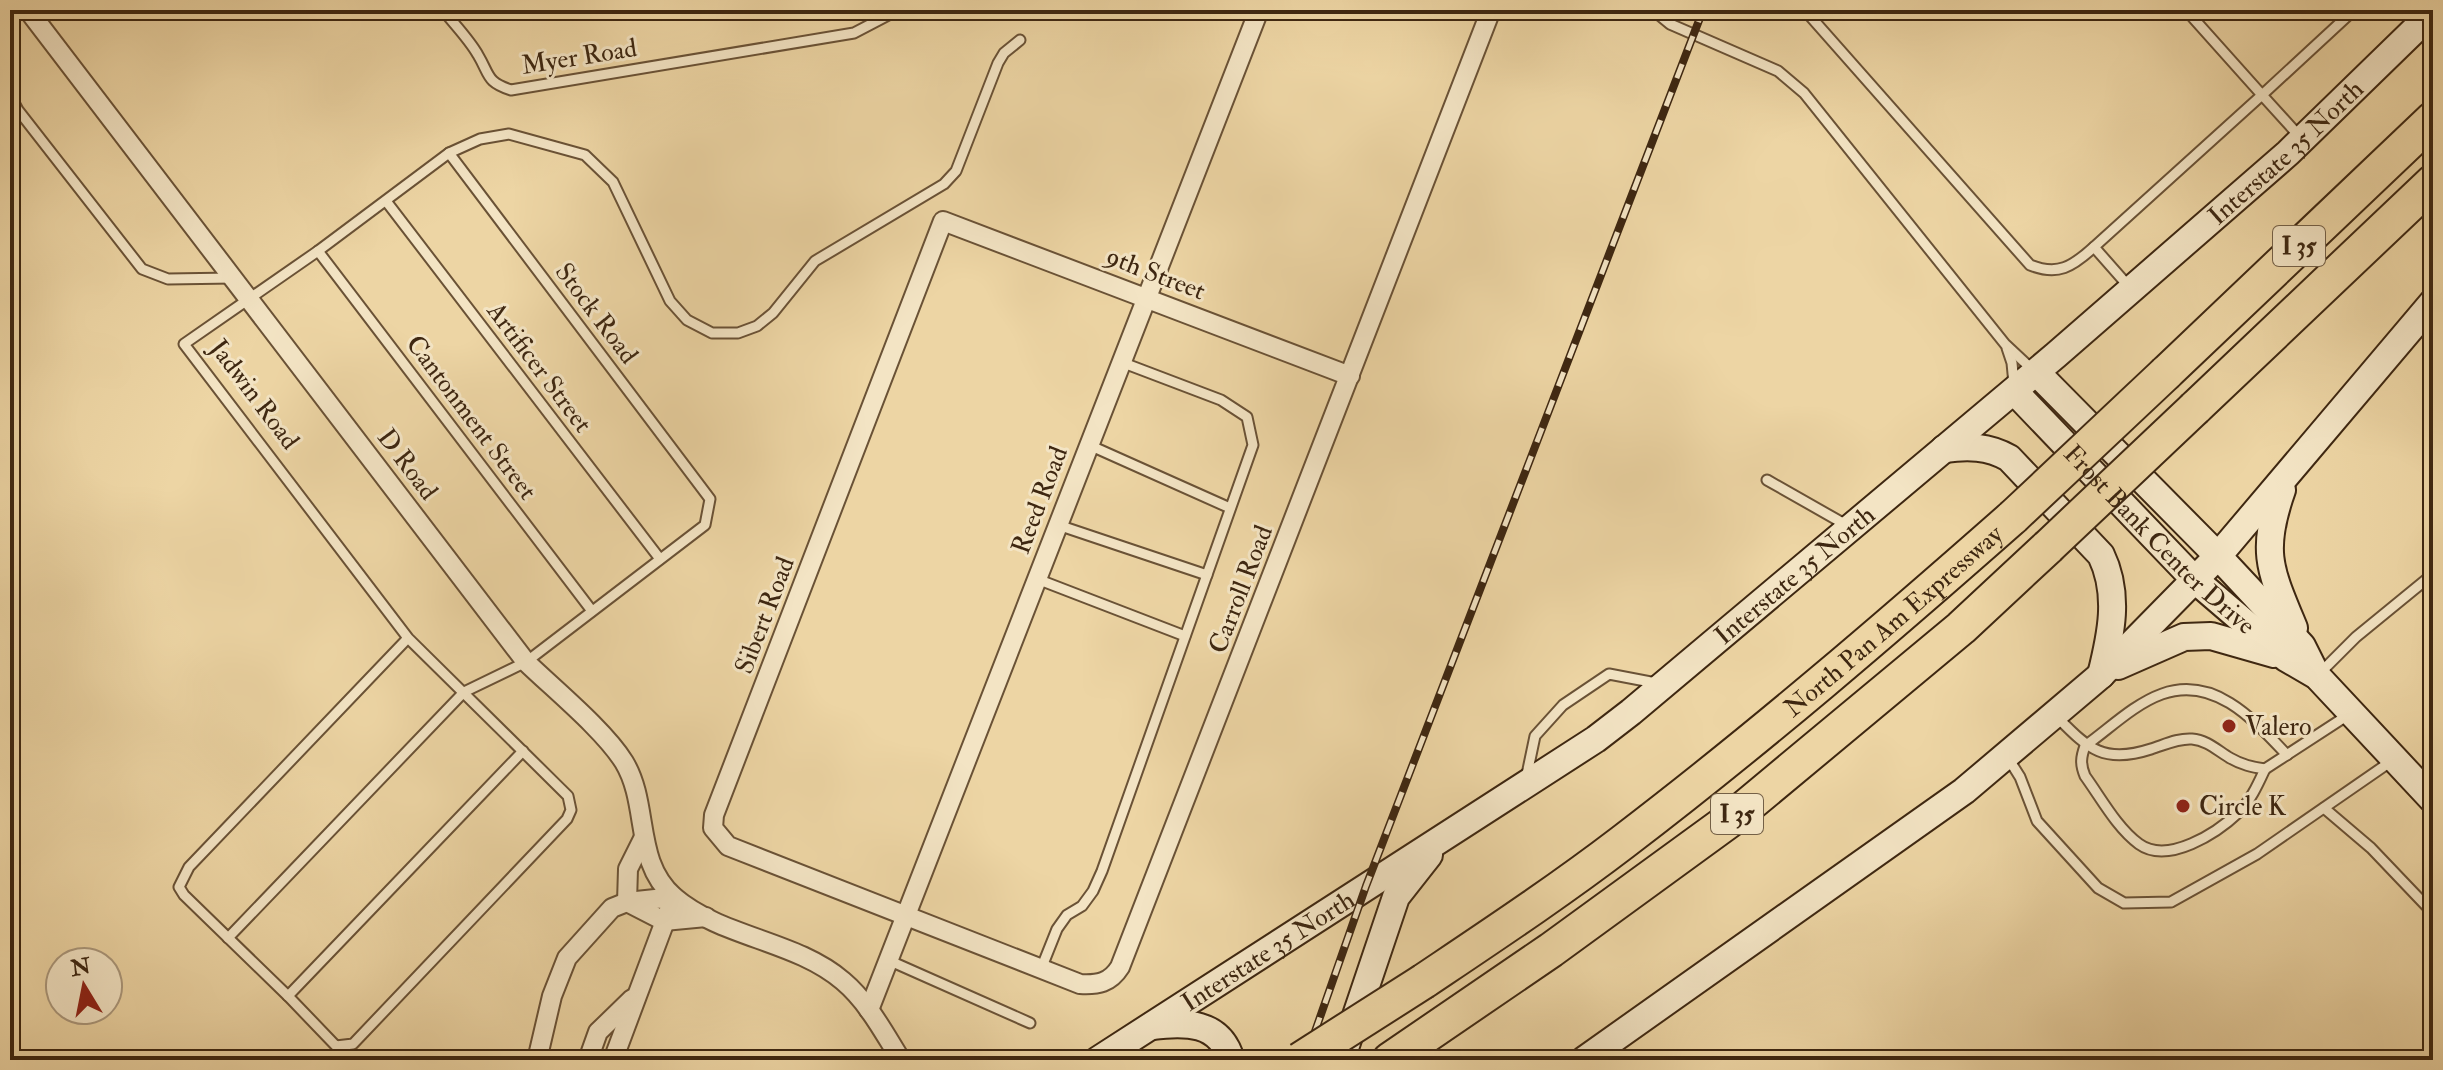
<svg xmlns="http://www.w3.org/2000/svg" width="2443" height="1070" viewBox="0 0 2443 1070" font-family="'IM FELL Double Pica',serif">
	<rect width="100%" height="100%" fill="#edd5a4"/>
	<filter id="stains"><feTurbulence type="fractalNoise" baseFrequency=".0025" numOctaves="4"/><feColorMatrix values="0 0 0 0 .2 0 0 0 0 .09 0 0 0 0 .02 0 0 0 .5 -.17"/></filter>
	<radialGradient id="worn" r=".72"><stop offset=".6" stop-color="#630" stop-opacity="0"/><stop offset="1" stop-color="#630" stop-opacity=".3"/></radialGradient>
	<g fill="none" stroke-linecap="round" stroke-linejoin="round">
		<g stroke="#6a5236" stroke-width="13">
			<g id="service">
				<path d="M443,10C454,24 469,39 478,55C490,75 486,82 511,90L854,33L898,10"/>
				<path d="M1653,10L1670,24L1778,71L1804,93L2005,344L2035,372"/>
				<path d="M1808,10L1810,16L2030,265C2058,276 2072,267 2094,247"/>
				<path d="M2186,10L2262,95L2354,10"/>
				<path d="M10,29L17,10"/>
				<path d="M10,95L18,110L142,269L168,279L233,278"/>
				<path d="M386,201L660,559"/>
				<path d="M318,251L592,611"/>
				<path d="M2131,289L2094,247L2262,95L2301,138"/>
				<path d="M2007,348L2012,363L2014,384"/>
				<path d="M1089,445L1230,508"/>
				<path d="M1767,480L1848,526"/>
				<path d="M1058,525L1207,575"/>
				<path d="M1037,579L1185,636"/>
				<path d="M408,638L189,867L179,887L184,895L288,996L336,1046L353,1044L567,819L571,810L568,796L408,638L184,344L318,251L449,153L480,139L509,134L585,155L613,182L670,301L687,320L712,333H738L757,326L773,313L815,261L944,184L956,171L998,63L1004,53L1020,40"/>
				<path d="M2319,674L2356,637L2433,574"/>
				<path d="M2055,715C2087,747 2102,765 2151,749C2164,745 2178,738 2192,739C2207,740 2218,751 2230,758C2242,765 2252,767 2265,769L2348,715"/>
				<path d="M2008,758L2020,777L2037,821L2098,888L2124,903L2171,902L2257,854L2393,760"/>
				<path d="M2265,769C2258,784 2251,800 2239,812C2217,833 2168,865 2139,844C2117,828 2101,798 2085,776C2080,764 2081,757 2085,746C2109,729 2134,704 2162,694C2215,675 2255,721 2287,755"/>
				<path d="M1526,779L1535,736L1563,705L1609,674L1656,683"/>
				<path d="M2324,808L2371,848L2433,913"/>
				<path d="M228,938L464,692L526,662L705,525L710,499L449,153"/>
				<path d="M888,960L1030,1023"/>
				<path d="M1041,969L1057,929L1067,915L1082,906L1093,891L1102,871L1253,445L1247,417L1221,400L1121,362"/>
				<path d="M288,996L523,751"/>
			</g>
		</g>
		<g stroke="#6a5236" stroke-width="22">
			<g id="minor">
				<path d="M28,10L526,662C555,690 604,730 624,762C650,805 633,861 674,897C722,938 795,940 843,981C868,1002 884,1033 901,1060"/>
				<path d="M1350,376L943,221L714,815L713,828L728,846L1080,984C1098,985 1110,983 1120,967L1491,10"/>
				<path d="M643,839L628,869L627,902L664,921L706,917"/>
				<path d="M869,1010L1259,10"/>
				<path d="M537,1060L552,996L567,958L612,908L627,902L674,897L613,1060"/>
				<path d="M588,1060L598,1032L632,999"/>
			</g>
		</g>
		<g stroke="#3e2711" stroke-width="30">
			<g id="secondary">
				<path d="M2036,372L2218,556L2302,646L2317,676"/>
				<path id="s1" d="M2014,391L2195,580L2286,658L2317,676L2433,800"/>
				<path d="M1944,449C1968,446 1988,446 2009,458L2101,555C2120,594 2111,635 2101,675"/>
				<path d="M2282,490C2260,552 2270,570 2294,628"/>
				<path d="M2118,666L2184,637L2211,636L2274,654"/>
				<path d="M1152,1026C1185,1022 1220,1021 1231,1060"/>
				<path id="s2" d="M1098,1060L1596,739L1631,712L2056,355L2288,153L2433,12"/>
				<path d="M1341,1060L1396,897L1429,855"/>
				<path d="M1584,1060L1964,791L2101,675L2218,556L2433,302"/>
			</g>
		</g>
		<g stroke="#3e2711" stroke-width="38">
			<g id="motorway">
				<path d="M2166,373L2433,119"/>
				<path d="M2195,408L2433,182"/>
				<path id="s3" d="M1424,981C1491,936 1559,891 1623,842C1758,739 1886,629 2013,517"/>
				<path d="M1390,1060L1551,950L1735,816L1961,628L2048,547"/>
			</g>
		</g>
		<use href="#service" stroke="#f3e4c4" stroke-width="9"/>
		<use href="#minor" stroke="#f3e4c4" stroke-width="18"/>
		<use href="#secondary" stroke="#f3e4c4" stroke-width="26"/>
		<use href="#motorway" stroke="#edd5a4" stroke-width="34"/>
		<g stroke="#3e2711" stroke-width="8">
			<path id="rail" d="M1305,1060L1366,886L1703,10"/>
		</g>
		<use href="#rail" stroke="#f3e4c4" stroke-width="5" stroke-dasharray="15" stroke-linecap="butt"/>
		<g stroke="#3e2711" stroke-width="38" stroke-linecap="butt">
			<g id="motorway-bridge">
				<path d="M2013,517L2166,373"/>
				<path d="M2048,547L2195,408"/>
				<path d="M1300,1060L1424,981"/>
			</g>
		</g>
		<use href="#motorway-bridge" stroke="#edd5a4" stroke-width="34"/>
	</g>
	<g fill="#8f2418" stroke="#f3e4c4" stroke-width="3">
		<circle cx="2229" cy="726" r="8"/>
		<circle cx="2183" cy="806" r="8"/>
	</g>
	<g text-anchor="middle" stroke-width="6" stroke-linejoin="round" paint-order="stroke">
		<g fill="#f3e4c4" stroke="#746047" stroke-width="2">
			<rect x="2273" y="226" width="52" height="40" rx="6"/>
			<rect x="1711" y="794" width="52" height="40" rx="6"/>
		</g>
		<g font-size="24" font-weight="bold" fill="#3e2711">
			<text x="2299" y="254">I 35</text>
			<text x="1737" y="822">I 35</text>
		</g>
		<g font-size="26" fill="#3e2711" stroke="#f3e4c4">
			<text transform="translate(579 56) rotate(-9)" y="9">Myer Road</text>
			<text dy="9" stroke="none"><textPath href="#s2" startOffset="1498">Interstate 35 North</textPath></text>
			<text transform="translate(1156 273) rotate(21)" y="9">9th Street</text>
			<text transform="translate(597 313) rotate(53)" y="9">Stock Road</text>
			<text transform="translate(540 367) rotate(53)" y="9">Artificer Street</text>
			<text transform="translate(255 394) rotate(53)" y="9">Jadwin Road</text>
			<text transform="translate(472 417) rotate(53)" y="9">Cantonment Street</text>
			<text transform="translate(408 464) rotate(53)" y="9">D Road</text>
			<text transform="translate(1039 500) rotate(-69)" y="9">Reed Road</text>
			<text dy="9" stroke="none"><textPath href="#s1" startOffset="208">Frost Bank Center Drive</textPath></text>
			<text dy="9" stroke="none"><textPath href="#s2" startOffset="850">Interstate 35 North</textPath></text>
			<text transform="translate(1240 589) rotate(-69)" y="9">Carroll Road</text>
			<text transform="translate(764 615) rotate(-69)" y="9">Sibert Road</text>
			<text dy="9" stroke="none"><textPath href="#s3" startOffset="592">North Pan Am Expressway</textPath></text>
			<text dy="9" stroke="none"><textPath href="#s2" startOffset="202">Interstate 35 North</textPath></text>
		</g>
		<g font-size="26" fill="#3e2711" stroke="#f3e4c4" text-anchor="start">
			<text x="2245" y="735">Valero</text>
			<text x="2199" y="815">Circle K</text>
		</g>
	</g>
	<rect width="2443" height="1070" fill="none" stroke="#edd5a4" stroke-width="40"/>
	<rect x="12" y="12" width="2419" height="1046" fill="none" stroke="#3e2711" stroke-width="4"/>
	<rect x="20" y="20" width="2403" height="1030" fill="none" stroke="#3e2711" stroke-width="2"/>
	<g transform="translate(84 986) rotate(350)"><circle r="38" fill="#f3e4c4" stroke="#ab987c" stroke-width="2"/>
	<path d="M0-6L14 30L0 20L-14 30Z" fill="#8f2418"/>
	<text y="-12" font-size="22" font-weight="bold" text-anchor="middle" fill="#3e2711">N</text>
	</g>
	<rect width="100%" height="100%" filter="url(#stains)"/>
	<rect width="100%" height="100%" fill="url(#worn)"/>
</svg>
